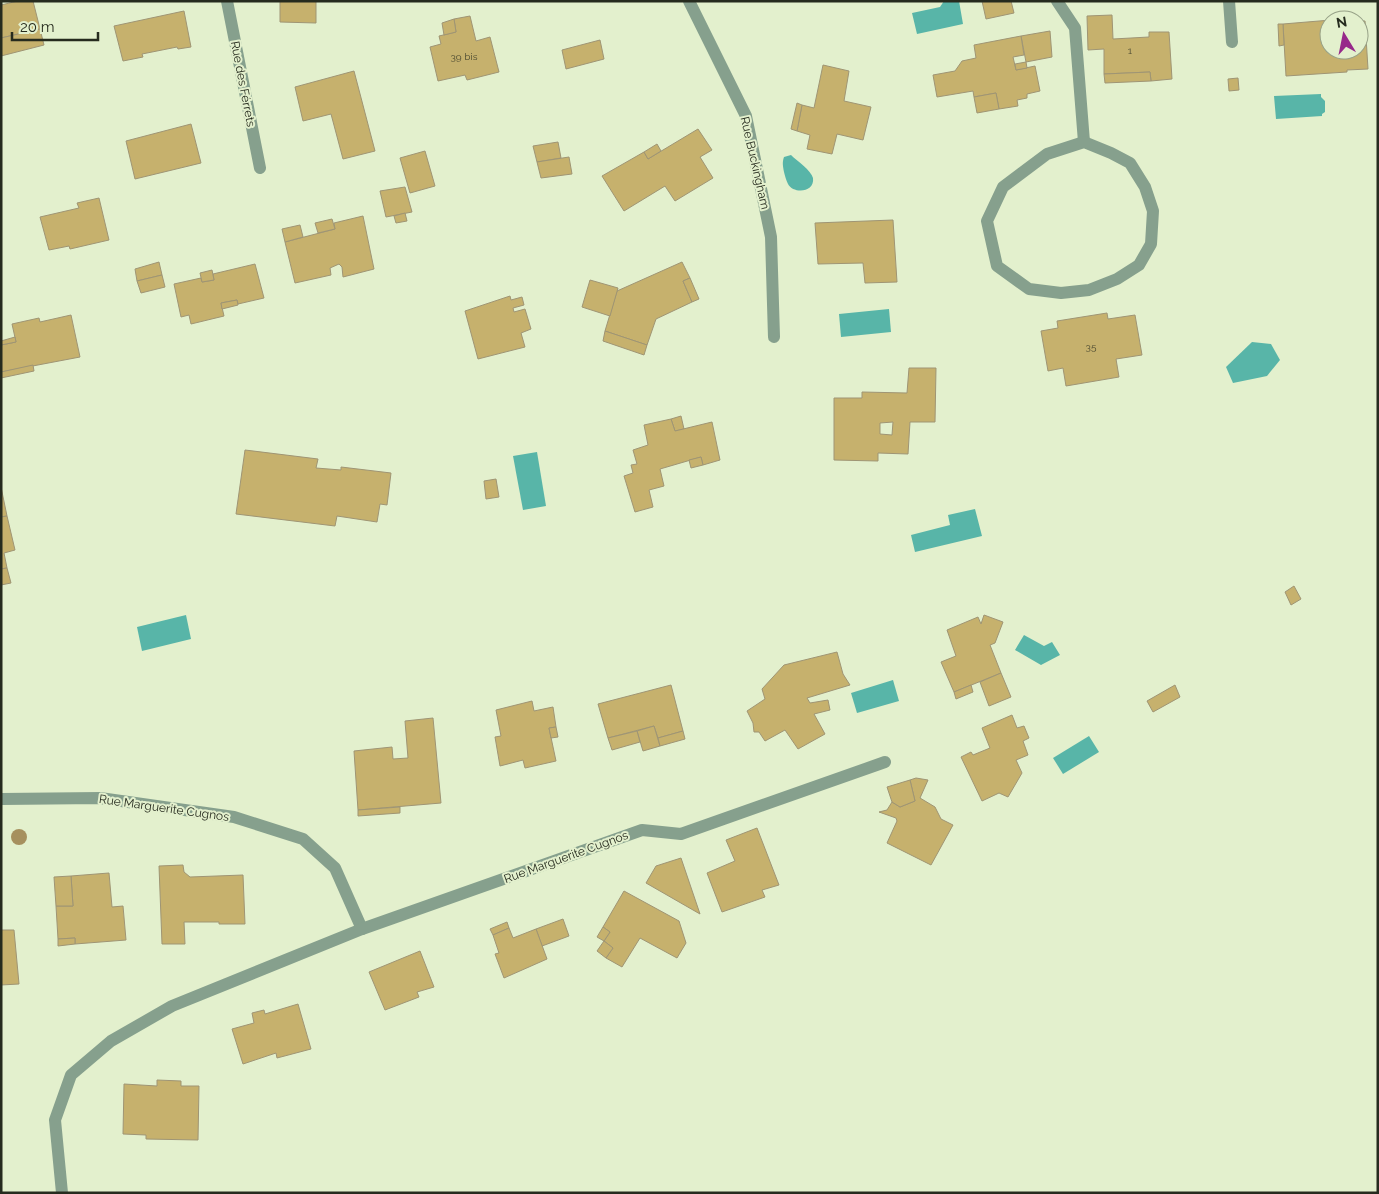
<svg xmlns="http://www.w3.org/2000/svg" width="1379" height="1194" viewBox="0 0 1379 1194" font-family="Raleway,sans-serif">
	<rect width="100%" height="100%" fill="#e3f0cd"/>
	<g fill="#58b5a8">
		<path d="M944,1H959L963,24L917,34L912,13L940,7Z"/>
		<path d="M1321,94V97L1325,101V112L1322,114V116L1276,119L1274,96Z"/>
		<path d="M791,155C797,161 811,170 813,178C815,193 793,194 788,184C786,180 785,176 784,172C783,166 782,163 784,157Z"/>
		<path d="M889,309L891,332L841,337L839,314Z"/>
		<path d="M1252,342L1271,344L1280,360L1267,376L1233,383L1226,367Z"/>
		<path d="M537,452L546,506L523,510L513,456Z"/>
		<path d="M975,509L982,536L915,552L911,535L950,525L948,515Z"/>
		<path d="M186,615L191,639L142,651L137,627Z"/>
		<path d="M1024,635L1044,646L1052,642L1060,655L1041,665L1015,650Z"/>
		<path d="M893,680L899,701L857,713L851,693Z"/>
		<path d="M1089,736L1099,752L1063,774L1053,758Z"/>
	</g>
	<g fill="#c6b16d" stroke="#9f9574" fill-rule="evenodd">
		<path d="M18,1H33L40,29L1,38V5Z"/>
		<path d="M280,1H316V23L280,22Z"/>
		<path d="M982,1H1011L1014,13L986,19Z"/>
		<path d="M184,11L191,47L178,49L177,47L142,54L143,57L123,61L114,26Z"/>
		<path d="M1112,15L1113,39L1149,37V32H1169L1172,79L1151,81L1150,72L1104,74V49L1088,50L1087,16Z"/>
		<path d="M470,16L476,41L490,37L499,72L467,80L465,75L438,81L430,47L441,44L439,36L456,32L454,19Z"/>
		<path d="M454,19L456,32L444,35L442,23Z"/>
		<path d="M1343,19V20H1329V50H1359V21H1365L1368,69L1347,70V72L1286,76L1283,24Z"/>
		<path d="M1278,24H1283L1284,45L1279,46Z"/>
		<path d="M40,29L44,45L1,56V38Z"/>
		<path d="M1050,31L1052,57L1026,62L1021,36Z"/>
		<path d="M1021,36L1024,55L1013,57L1016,70L1035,66L1040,91L1027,94V98L1017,100L1018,106L999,109L996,93L974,97L973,91L937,97L933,75L955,71L962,61L976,58L974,45Z"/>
		<path d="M600,40L604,59L566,69L562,50Z"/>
		<path d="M1026,62L1027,68L1016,70L1015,64Z"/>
		<path d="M823,65L849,71L844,101L871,107L863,140L837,134L832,154L807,149L810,135L797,131L802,105L814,108Z"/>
		<path d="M354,71L375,151L343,159L331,114L303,121L295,87Z"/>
		<path d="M1150,72L1151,81L1105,83L1104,74Z"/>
		<path d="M1238,78L1239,90L1229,91L1228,79Z"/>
		<path d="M996,93L999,109L977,113L974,97Z"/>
		<path d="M797,103L802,105L797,131L791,129Z"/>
		<path d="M191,124L201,163L135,179L126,141Z"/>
		<path d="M698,129L712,150L700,157L713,178L675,201L665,186L624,211L602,176L644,152L648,159Z"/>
		<path d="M558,142L561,158L537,162L533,146Z"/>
		<path d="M657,144L661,151L648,159L644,152Z"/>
		<path d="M425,151L435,186L410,193L400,158Z"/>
		<path d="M569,157L572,174L541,178L537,162Z"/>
		<path d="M405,187L412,212L386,217L380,191Z"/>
		<path d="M99,198L109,240L70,249L69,246L49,250L40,217L79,208L77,203Z"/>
		<path d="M405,213L407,221L396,223L394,216Z"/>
		<path d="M363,216L374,269L343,277L342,267L339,264L330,268L331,275L295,283L285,242L335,229L334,223Z"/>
		<path d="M332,219L335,229L318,233L315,223Z"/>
		<path d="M893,220L897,282L865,283L863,263L818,264L815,223Z"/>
		<path d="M300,225L303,237L285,242L282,229Z"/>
		<path d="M159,262L162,275L137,281L135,269Z"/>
		<path d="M682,262L690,278L683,281L692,302L656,319L647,345L605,331L617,291Z"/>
		<path d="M255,264L264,298L238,304L237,300L221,303L224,316L191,324L189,315L181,317L174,284L201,278L202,282L214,280L213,274Z"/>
		<path d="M212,270L214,280L202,282L200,273Z"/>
		<path d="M162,275L165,287L141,293L137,281Z"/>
		<path d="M690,278L699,299L692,302L683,281Z"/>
		<path d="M590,280L618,288L610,316L582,307Z"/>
		<path d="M510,296L511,300L522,297L524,305L513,308L514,312L525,309L531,329L521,333L525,347L478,359L465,311Z"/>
		<path d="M237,300L238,305L222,309L221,303Z"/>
		<path d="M1107,313L1108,319L1135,315L1142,355L1116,359L1119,377L1066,386L1063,368L1048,371L1041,331L1058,328L1057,321Z"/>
		<path d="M71,315L80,357L1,372V345L16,342L12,324L39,318L40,322Z"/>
		<path d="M605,331L647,345L644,355L603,341Z"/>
		<path d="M15,337L16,342L1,345V341Z"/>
		<path d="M33,365L34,371L1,378V372Z"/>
		<path d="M909,368H936L935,422H910L908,454L878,453V461L834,460V398H862V392L907,393ZM893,422L892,435L880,434V423Z"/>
		<path d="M681,416L684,429L675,431L671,419Z"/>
		<path d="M671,419L675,431L712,422L720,460L703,465L701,457L660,469L664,486L649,490L653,507L635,512L624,476L633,473L631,465L637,464L633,450L648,445L644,425Z"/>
		<path d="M245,450L318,459L316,468L341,470V467L391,473L387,505L380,504L377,522L337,516L335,526L236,514Z"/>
		<path d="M701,457L703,465L691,468L689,460Z"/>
		<path d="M496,479L499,497L486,499L484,481Z"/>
		<path d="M1,487L7,516L1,517Z"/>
		<path d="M7,516L15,550L4,553L7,568L1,569V517Z"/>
		<path d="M7,568L11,583L1,585V569Z"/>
		<path d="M1294,586L1301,599L1291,605L1285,592Z"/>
		<path d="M984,615L1003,622L995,643L990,645L1001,673L954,692L941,662L956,656L947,630L978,617L981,624Z"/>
		<path d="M837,652L843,674L850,685L807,698L810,703L828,700L830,710L814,714L825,734L798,749L785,730L765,741L759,732H754L753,723L747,711L765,699L762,689L784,665Z"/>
		<path d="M1001,673L1011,697L989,706L980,682Z"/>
		<path d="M671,685L683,731L658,738L654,726L608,738L598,704Z"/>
		<path d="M971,685L973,692L956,699L954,692Z"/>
		<path d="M1175,685L1180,697L1153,712L1147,701Z"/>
		<path d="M532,701L534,711L553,707L556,727L549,728L556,761L525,768L523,760L500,766L495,737L501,736L496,710Z"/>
		<path d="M1012,715L1017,728L1024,726L1029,738L1023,741L1028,755L1016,760L1022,773L1008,797L999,793L982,801L961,757L971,752L973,755L990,748L982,728Z"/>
		<path d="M433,718L441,803L358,810L354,751L392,747L393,759L408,758L405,721Z"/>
		<path d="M654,726L660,746L643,751L637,731Z"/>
		<path d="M556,727L558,737L551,738L549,728Z"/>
		<path d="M637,731L640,742L612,750L608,738Z"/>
		<path d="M683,731L685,739L660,746L658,738Z"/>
		<path d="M916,778L928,780L920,798L935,807L941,819L953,825L931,865L887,843L897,821L896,818L879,812L887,810L892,802L900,807L915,801L910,780Z"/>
		<path d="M910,780L915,801L900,807L892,802L887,787Z"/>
		<path d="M400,807V813L358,816V810Z"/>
		<path d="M757,828L779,885L762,890L765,897L722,912L707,873L735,861L726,840Z"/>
		<path d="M681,858L700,914L646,883L656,866Z"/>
		<path d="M183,865L184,872L190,877L243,875L245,924H219V922H184L185,944H162L159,866Z"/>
		<path d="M109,873L112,907L123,906L126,940L75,944V938L58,939L56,906H73L71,876Z"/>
		<path d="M71,876L73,906H56L54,877Z"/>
		<path d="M624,891L679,921L686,943L677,958L640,938L622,967L606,958L613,948L604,941L610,932L603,927Z"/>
		<path d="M563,919L569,936L542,946L536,929Z"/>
		<path d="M507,922L509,928L493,935L490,929Z"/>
		<path d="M603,927L610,932L604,941L597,937Z"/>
		<path d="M509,928L513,938L536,929L547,959L504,978L495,954L499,953L493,935Z"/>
		<path d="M1,930H14L19,984L1,985Z"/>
		<path d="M75,938V944L58,946V939Z"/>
		<path d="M604,941L613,948L606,958L597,951Z"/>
		<path d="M420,951L434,987L417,992L419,997L385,1010L369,972Z"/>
		<path d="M298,1004L311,1049L277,1058L276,1053L243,1064L232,1029L254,1023L252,1013L264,1010L265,1014Z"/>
		<path d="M157,1080L181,1081V1086H199L198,1140L146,1139V1135L123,1134L124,1084L157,1086Z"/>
	</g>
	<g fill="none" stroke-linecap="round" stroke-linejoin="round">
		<g stroke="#86a08d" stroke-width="12">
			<path d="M1057,1L1075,28L1084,142"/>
			<path d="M1084,142L1111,153L1130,163L1145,187L1153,211L1151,244L1139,265L1117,279L1089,290L1061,293L1029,289L997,266L987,221L1003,187L1047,154Z"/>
		</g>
		<g stroke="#86a08d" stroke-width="12">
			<path d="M227,1L260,168"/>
			<path d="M689,1L746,116L771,237L774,337"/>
			<path d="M1229,1L1232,42"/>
			<path d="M1,799L100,798L234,817L303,839L335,868L362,929"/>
			<path d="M62,1193L55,1120L71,1075L111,1041L172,1006L362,929L642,830L681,834L885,762"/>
		</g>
	</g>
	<circle fill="#a6905e" cx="19" cy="837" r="8"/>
	<g text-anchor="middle" stroke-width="4" stroke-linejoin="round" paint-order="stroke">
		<g font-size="10" fill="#4e4c32">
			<text x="1130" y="54">1</text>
			<text x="464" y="60">39 bis</text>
			<text x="1091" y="350">35</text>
		</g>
		<g font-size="12" fill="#262b1e" stroke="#e3f0cd">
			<text transform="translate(243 84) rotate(79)" y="4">Rue des Férrets</text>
			<text transform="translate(755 163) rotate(77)" y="4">Rue Buckingham</text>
			<text transform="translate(164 808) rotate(8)" y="4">Rue Marguerite Cugnos</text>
			<text transform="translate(566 857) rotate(-20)" y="4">Rue Marguerite Cugnos</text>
		</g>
	</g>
	<rect width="1379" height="1194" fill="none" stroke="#262b1e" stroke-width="5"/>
	<g transform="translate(1344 35) rotate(350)"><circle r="24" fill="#e3f0cd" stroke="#97a187"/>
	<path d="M0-4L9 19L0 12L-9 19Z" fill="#97298a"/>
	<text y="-8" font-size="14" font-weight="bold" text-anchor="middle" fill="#262b1e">N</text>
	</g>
	<path d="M12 32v8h86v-8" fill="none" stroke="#262b1e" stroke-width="2.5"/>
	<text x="20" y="32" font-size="15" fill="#262b1e" stroke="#e3f0cd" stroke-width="4" paint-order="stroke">20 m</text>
</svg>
